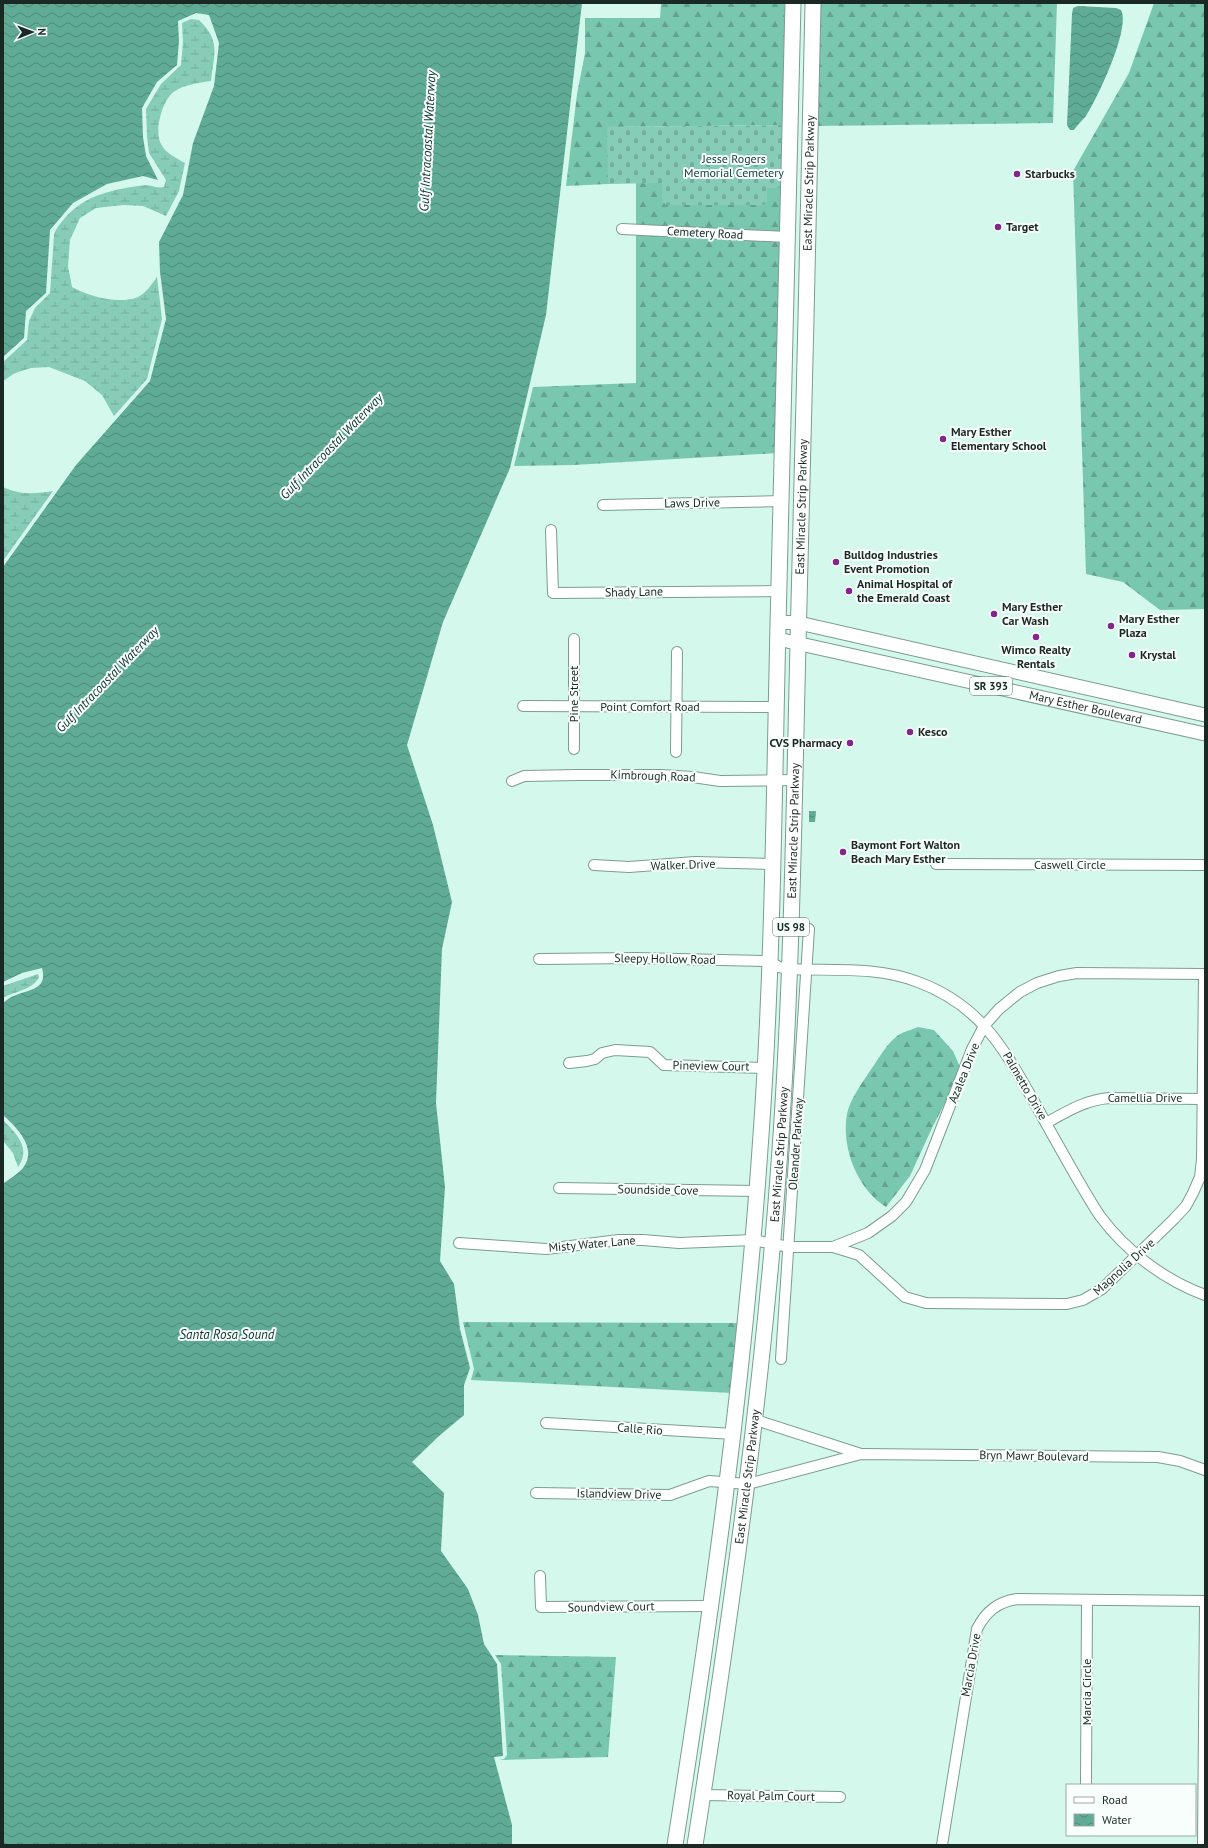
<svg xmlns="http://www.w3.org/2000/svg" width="1208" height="1848" viewBox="0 0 1208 1848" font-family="'PT Sans',sans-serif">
	<defs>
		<pattern id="forest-firs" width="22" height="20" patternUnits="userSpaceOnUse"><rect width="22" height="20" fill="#7ac7b0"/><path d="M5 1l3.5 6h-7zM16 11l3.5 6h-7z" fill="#63a28f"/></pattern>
		<pattern id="wetland-marsh" width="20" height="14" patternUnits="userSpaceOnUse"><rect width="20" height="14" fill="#86ccb7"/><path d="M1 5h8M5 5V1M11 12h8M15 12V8" fill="none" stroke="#73af9d"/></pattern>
		<pattern id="cemetery-stones" width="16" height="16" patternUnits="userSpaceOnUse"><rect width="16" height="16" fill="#86ccb7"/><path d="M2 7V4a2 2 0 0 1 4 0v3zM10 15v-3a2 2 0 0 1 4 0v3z" fill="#73af9d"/></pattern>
		<pattern id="water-waves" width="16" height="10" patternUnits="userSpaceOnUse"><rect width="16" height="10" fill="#5fab95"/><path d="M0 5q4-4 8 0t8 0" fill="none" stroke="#4e8b79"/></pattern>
	</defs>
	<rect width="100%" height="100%" fill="#d4f9ec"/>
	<g fill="url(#forest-firs)">
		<path d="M661,3H785L782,125L608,127V184L566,186L577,94L585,53V18H660Z"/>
		<path d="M821,3H1057L1053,123L818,126Z"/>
		<path d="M1154,3H1205V609L1160,610L1123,582L1086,574L1073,171L1129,73Z"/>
		<path d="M636,182L662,183V201L767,202V188H781V232L636,226Z"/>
		<path d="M636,234L781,240L778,453L574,465L514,466L533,387L636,383Z"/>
		<path d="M918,1027L934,1030L953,1051L960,1067L948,1097L932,1128L910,1176L886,1207C857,1189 841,1147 847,1114C850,1099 864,1080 872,1068C879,1058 886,1045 896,1037C901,1032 911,1030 918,1027Z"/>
		<path d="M463,1322L739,1323L732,1393L471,1380L474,1369Z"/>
		<path d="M495,1655L616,1657L608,1757L499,1760L504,1759L507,1755L501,1664Z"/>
	</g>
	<g fill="url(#wetland-marsh)">
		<path d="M191,19L199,20C221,41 214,54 211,81C202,82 183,85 175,91C162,99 154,131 161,144C165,153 178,159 185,163L179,191L166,216L143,206L124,205L96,208L80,218L70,240L68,266L72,287C88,296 119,305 138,297C146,293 152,284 157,277L162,319L147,379L114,416L102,395L85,381L49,367L31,368L15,373L3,381V362L27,340L29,321L35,308L50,293L54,235C56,228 60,224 64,219C85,194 115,189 146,185C152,185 157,189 164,187L166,180L149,153L147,137L146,109L161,84L181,65L183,42L182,23Z"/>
		<path d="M3,487C20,495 35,494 53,491L3,561Z"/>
		<path d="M38,974L39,977C33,990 15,991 3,998V986Z"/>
		<path d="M3,1120C16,1133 32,1149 18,1167L13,1153L3,1141Z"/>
	</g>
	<path fill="url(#cemetery-stones)" d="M782,125L781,188H767V202L763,205H666L662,201V183L608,184L607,127Z"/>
	<g fill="url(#water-waves)">
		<path d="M3,3H582L546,315L510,468L443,622L407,745L433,825L452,902L442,949L436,1103L445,1187L440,1261L454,1284L460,1329L470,1368L464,1385V1415L439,1436L412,1462L444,1493L441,1551L468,1589L478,1615L484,1644L497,1664L503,1756L494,1757L512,1825V1845H3V1184C9,1179 18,1174 23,1168C38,1148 17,1128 3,1115V1003C7,1000 10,997 14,996C29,989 48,990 42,968L22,973L3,982V567L76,465L150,381L166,319L160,272L159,242L183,195L193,143L214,86L219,43L209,15L196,13L178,21L179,41L177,65L157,82L142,108L143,137L146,156L158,180L143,176L107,184L73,203L50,230L46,293L26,311L24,338L3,357Z"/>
		<path d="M1078,6L1116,8L1121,10C1131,28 1097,99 1086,116C1082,121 1077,125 1074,130H1070L1067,125L1072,14L1073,8Z"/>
		<path d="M809,811H816L815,822H809Z"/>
	</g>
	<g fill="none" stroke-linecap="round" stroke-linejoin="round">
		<g stroke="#7a9d91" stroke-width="12">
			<g id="minor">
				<path d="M622,229L787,237"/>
				<path d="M603,505L782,501"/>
				<path d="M551,530L553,593L779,591"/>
				<path d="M574,639V749"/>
				<path d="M523,706L777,707"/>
				<path d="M676,752L677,652"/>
				<path d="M512,781L524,776L578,775H661L693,777L720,781L795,780"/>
				<path d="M936,864L1205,865"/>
				<path d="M594,865L629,867L695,862L772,864"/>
				<path d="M539,959L636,958L769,961L779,967L789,969C832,971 877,966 918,982C978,1004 1002,1045 1032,1098C1048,1127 1064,1156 1081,1185C1087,1195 1093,1206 1100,1216C1126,1251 1164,1280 1205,1295"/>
				<path d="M569,1063L587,1061L595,1059L602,1053L615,1050L650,1052L664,1065L765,1068"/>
				<path d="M1046,1123C1066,1112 1085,1100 1109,1098L1202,1099"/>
				<path d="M559,1188L757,1191"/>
				<path d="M459,1243L546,1249L619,1240H643L679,1243L753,1240L789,1247H833L868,1233L892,1216L906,1202L925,1170L972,1049L984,1026L999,1009L1020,992L1037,983L1059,976L1077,973L1205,974"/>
				<path d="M833,1247L859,1255L905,1297L926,1303L1067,1304L1083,1300L1102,1289L1174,1219L1186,1206L1193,1193L1200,1177L1202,1159L1204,974"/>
				<path d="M781,1359L809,929"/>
				<path d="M756,1420L861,1454"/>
				<path d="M546,1423L734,1434"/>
				<path d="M536,1493L670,1495L709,1481L748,1484L861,1454L1158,1457L1180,1461L1205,1470"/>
				<path d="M540,1576L541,1607L712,1606"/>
				<path d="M1086,1785L1087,1600"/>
				<path d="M703,1795L840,1797"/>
				<path d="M942,1845L977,1629C986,1611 998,1602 1017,1599L1205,1601L1203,1845"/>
			</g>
		</g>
		<g stroke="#7a9d91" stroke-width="15">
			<g id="major">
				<path d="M778,622L799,623L1205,715"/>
				<path id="s1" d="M778,639L1205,734"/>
			</g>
		</g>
		<g stroke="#7a9d91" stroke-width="17">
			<g id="highway">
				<path d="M675,1845C712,1609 745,1374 761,1135C773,966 774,795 778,625C783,418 788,210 793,3"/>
				<path id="s2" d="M695,1845C732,1609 765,1374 781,1135C792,972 794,808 798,644C804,430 808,217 813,3"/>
			</g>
		</g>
		<use href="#minor" stroke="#fff" stroke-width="10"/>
		<use href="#major" stroke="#fff" stroke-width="13"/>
		<use href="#highway" stroke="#fff" stroke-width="15"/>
	</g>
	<g fill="#84258f" stroke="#f7fefc" stroke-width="1.5">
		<circle cx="1017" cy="174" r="4"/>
		<circle cx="998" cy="227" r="4"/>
		<circle cx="943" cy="439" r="4"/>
		<circle cx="836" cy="562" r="4"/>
		<circle cx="849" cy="591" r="4"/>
		<circle cx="994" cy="614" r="4"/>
		<circle cx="1111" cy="626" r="4"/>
		<circle cx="1036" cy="637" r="4"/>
		<circle cx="1132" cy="655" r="4"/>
		<circle cx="910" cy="732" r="4"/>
		<circle cx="850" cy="743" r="4"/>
		<circle cx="843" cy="852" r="4"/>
	</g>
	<g text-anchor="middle" stroke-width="4" stroke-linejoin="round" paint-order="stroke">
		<g fill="#f7fefc" stroke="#5d6966" stroke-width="1">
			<rect x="970" y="677" width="42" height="18" rx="3"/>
			<rect x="773" y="918" width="36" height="18" rx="3"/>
		</g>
		<g font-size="11" font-weight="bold" fill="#1b2925">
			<text x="991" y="690">SR 393</text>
			<text x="791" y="931">US 98</text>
		</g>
		<g font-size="12" fill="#1d4137" stroke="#f7fefc">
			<text x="734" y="163">Jesse Rogers<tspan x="734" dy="14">Memorial Cemetery</tspan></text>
		</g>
		<g font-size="12" font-weight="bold" fill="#1b2925" stroke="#f7fefc" text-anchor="start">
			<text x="1025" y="178">Starbucks</text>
			<text x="1006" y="231">Target</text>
			<text x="951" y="436">Mary Esther<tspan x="951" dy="14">Elementary School</tspan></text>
			<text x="844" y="559">Bulldog Industries<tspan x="844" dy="14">Event Promotion</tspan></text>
			<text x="857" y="588">Animal Hospital of<tspan x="857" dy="14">the Emerald Coast</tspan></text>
			<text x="1002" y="611">Mary Esther<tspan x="1002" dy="14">Car Wash</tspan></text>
			<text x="1119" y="623">Mary Esther<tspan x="1119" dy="14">Plaza</tspan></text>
			<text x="1036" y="654" text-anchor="middle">Wimco Realty<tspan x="1036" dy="14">Rentals</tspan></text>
			<text x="1140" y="659">Krystal</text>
			<text x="918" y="736">Kesco</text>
			<text x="842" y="747" text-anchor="end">CVS Pharmacy</text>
			<text x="851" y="849">Baymont Fort Walton<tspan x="851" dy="14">Beach Mary Esther</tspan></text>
		</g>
		<g font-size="12" fill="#1b2925" stroke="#f7fefc">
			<text dy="4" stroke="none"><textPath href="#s2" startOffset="1668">East Miracle Strip Parkway</textPath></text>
			<text transform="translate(705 233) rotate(3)" y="4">Cemetery Road</text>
			<text transform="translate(692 503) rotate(-1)" y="4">Laws Drive</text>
			<text dy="4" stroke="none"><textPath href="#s2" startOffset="1344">East Miracle Strip Parkway</textPath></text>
			<text transform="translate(634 592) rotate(-1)" y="4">Shady Lane</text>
			<text transform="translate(574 694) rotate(-90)" y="4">Pine Street</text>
			<text x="650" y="711">Point Comfort Road</text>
			<text dy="4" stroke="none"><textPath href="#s1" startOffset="315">Mary Esther Boulevard</textPath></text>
			<text transform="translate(653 776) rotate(2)" y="4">Kimbrough Road</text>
			<text dy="4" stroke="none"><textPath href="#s2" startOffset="1020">East Miracle Strip Parkway</textPath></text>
			<text transform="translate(683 865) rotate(-2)" y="4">Walker Drive</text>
			<text x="1070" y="869">Caswell Circle</text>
			<text transform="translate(665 959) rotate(1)" y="4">Sleepy Hollow Road</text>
			<text transform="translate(711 1066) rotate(1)" y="4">Pineview Court</text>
			<text transform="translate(964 1073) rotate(-68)" y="4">Azalea Drive</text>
			<text transform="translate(1025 1086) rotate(60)" y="4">Palmetto Drive</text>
			<text x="1145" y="1102">Camellia Drive</text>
			<text transform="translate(796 1144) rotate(-86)" y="4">Oleander Parkway</text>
			<text dy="4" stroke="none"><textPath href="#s2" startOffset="696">East Miracle Strip Parkway</textPath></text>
			<text transform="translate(658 1190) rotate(1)" y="4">Soundside Cove</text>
			<text transform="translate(592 1244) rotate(-5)" y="4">Misty Water Lane</text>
			<text transform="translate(1124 1267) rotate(-42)" y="4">Magnolia Drive</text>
			<text transform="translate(640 1429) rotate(4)" y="4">Calle Rio</text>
			<text transform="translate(1034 1456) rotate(1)" y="4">Bryn Mawr Boulevard</text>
			<text dy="4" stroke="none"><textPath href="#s2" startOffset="372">East Miracle Strip Parkway</textPath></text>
			<text transform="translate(619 1494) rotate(1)" y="4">Islandview Drive</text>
			<text transform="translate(611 1607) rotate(-1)" y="4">Soundview Court</text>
			<text transform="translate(971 1665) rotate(-80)" y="4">Marcia Drive</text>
			<text transform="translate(1087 1692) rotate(-90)" y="4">Marcia Circle</text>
			<text transform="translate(771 1796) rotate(1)" y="4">Royal Palm Court</text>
		</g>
		<g font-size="13" font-style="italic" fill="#0f342a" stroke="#f7fefc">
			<text transform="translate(427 141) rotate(-87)" y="5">Gulf Intracoastal Waterway</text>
			<text transform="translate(331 446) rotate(-46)" y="5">Gulf Intracoastal Waterway</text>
			<text transform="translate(107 679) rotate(-46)" y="5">Gulf Intracoastal Waterway</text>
			<text x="227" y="1339">Santa Rosa Sound</text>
		</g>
	</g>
	<rect width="1208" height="1848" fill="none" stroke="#1b2925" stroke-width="8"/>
	<rect x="1066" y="1784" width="130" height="52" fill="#f7fefc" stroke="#9fa9a6"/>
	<rect x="1074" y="1797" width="20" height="6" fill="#ffffff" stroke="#9fa9a6"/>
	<text x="1102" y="1804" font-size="12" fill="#1b2925">Road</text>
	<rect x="1074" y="1814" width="20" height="12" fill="url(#water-waves)" stroke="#9fa9a6"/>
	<text x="1102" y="1824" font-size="12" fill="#1b2925">Water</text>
	<g transform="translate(32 32) rotate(89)" stroke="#f7fefc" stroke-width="3" paint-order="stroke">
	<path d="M0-3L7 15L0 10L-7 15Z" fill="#1b2925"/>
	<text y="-6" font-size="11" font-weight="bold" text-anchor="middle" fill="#1b2925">N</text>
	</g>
</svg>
